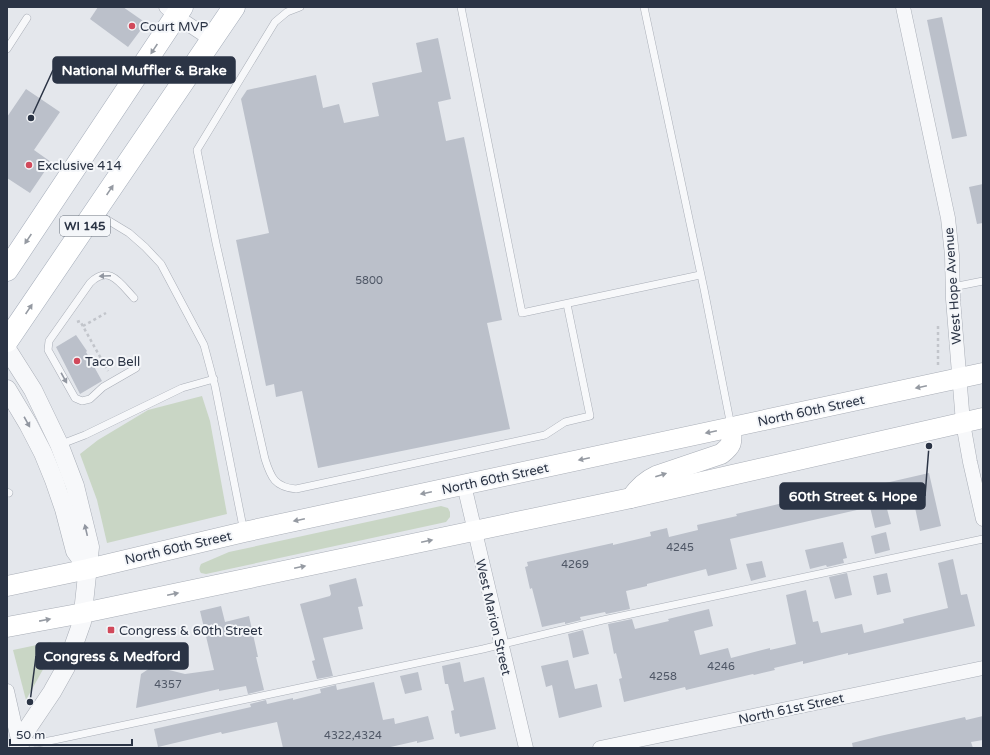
<svg xmlns="http://www.w3.org/2000/svg" width="990" height="755" viewBox="0 0 990 755" font-family="'Varela Round',sans-serif">
	<rect width="100%" height="100%" fill="#e4e7ec"/>
	<g fill="#c9d6c5">
		<path d="M202,396L210,421L227,514L107,543L97,500L80,454L98,440L148,410Z"/>
		<path d="M441,506L448,508L450,512V517L446,522L206,574L201,573C199,570 199,568 201,564L229,552Z"/>
		<path d="M51,642L46,664L26,700L13,650Z"/>
	</g>
	<g fill="#bbc0ca">
		<path d="M98,7H123L146,23L128,47L90,19Z"/>
		<path d="M942,17L967,136L952,139L927,20Z"/>
		<path d="M438,38L451,99L438,102L446,141L464,137L502,320L487,323L510,429L318,468L302,391L276,397L274,384L266,386L236,240L269,233L241,99L247,90L316,75L323,108L339,104L344,123L379,116L372,83L422,72L416,43Z"/>
		<path d="M26,89L60,112L34,150L51,162L30,193L7,178V117Z"/>
		<path d="M983,184V223L977,224L969,187Z"/>
		<path d="M76,335L87,351L86,352L102,381L80,394L56,347Z"/>
		<path d="M929,473L941,526L920,531L914,503L887,509L891,524L875,528L870,507L730,539L737,569L708,576L706,569L647,584V586L626,591L630,609L606,614L605,612L580,617L581,620L565,624V622L542,627L532,588L530,589L525,567L528,566L527,562L613,543V545L651,536L650,532L667,528L669,537L698,530L697,525L737,516L736,514L787,502V504L845,490L846,492Z"/>
		<path d="M886,532L890,550L875,554L871,536Z"/>
		<path d="M843,542L847,558L843,559L844,563L827,567L826,565L810,569L805,550Z"/>
		<path d="M953,559L961,595L967,594L975,626L848,655V653L803,664V661L774,668L775,670L754,675L753,674L686,690L685,687L624,702L619,679L622,678L616,653L614,654L608,624L632,619L635,629L669,621L668,619L709,609L713,626L694,631L700,655L728,648L731,658L770,648V650L796,644L786,595L806,590L813,622L818,621L821,633L862,624L864,633L904,623L903,619L948,608L938,563Z"/>
		<path d="M762,561L766,577L751,581L746,564Z"/>
		<path d="M847,573L852,595L835,599L829,577Z"/>
		<path d="M887,573L891,592L877,595L873,576Z"/>
		<path d="M356,578L363,606L358,607L363,629L323,638L333,676L317,679L312,661L315,660L300,604L330,596L331,594L329,585Z"/>
		<path d="M221,606L225,622L249,616L258,657H256L264,690L248,694L246,686L219,691V689L136,708L141,674L153,666L185,674L214,670L200,611Z"/>
		<path d="M583,630L589,654L573,658L568,634Z"/>
		<path d="M568,660L575,689L597,684L602,707L559,718L552,685L546,687L541,666Z"/>
		<path d="M460,662L464,682L484,677L496,729L460,737L459,733L455,734L451,711L454,710L448,684H445L442,666Z"/>
		<path d="M418,672L422,690L405,694L400,676Z"/>
		<path d="M374,682L383,720L394,718L395,724L428,716L434,739L417,743V741L386,748H283L277,722L222,734L221,732L158,747L154,729L251,707L250,704L266,700L267,704L293,698V700L321,693L320,689L336,685L337,690Z"/>
		<path d="M983,716V740L971,742L973,748H853L852,743L880,736L965,717L966,720Z"/>
	</g>
	<g fill="none" stroke-linecap="round" stroke-linejoin="round">
		<g stroke="#a9aeb7" stroke-width="8">
			<g id="service">
				<path d="M300,7L287,12L275,22L197,150L216,243L265,459C271,478 275,487 296,489L545,435L565,422L590,416L567,304"/>
				<path d="M461,7L522,313L700,275"/>
				<path d="M644,7L704,289L731,426"/>
				<path d="M7,49L27,18"/>
				<path d="M96,213L129,233L145,247L161,264L204,345L215,386L244,532"/>
				<path d="M953,287L983,281"/>
				<path d="M134,298C120,283 109,264 90,283L49,341L48,350L75,398L82,401L90,399L103,387L136,368"/>
				<path d="M59,445L85,435L182,388L214,379"/>
				<path d="M7,492L9,493"/>
				<path d="M22,739L37,743L54,740L483,649L603,620L983,539"/>
			</g>
		</g>
		<g stroke="#a9aeb7" stroke-width="15">
			<g id="minor">
				<path d="M166,7L176,16L212,40"/>
				<path d="M903,7L948,218L952,255L953,299L963,423L970,462L983,519"/>
				<path d="M464,485L526,748"/>
				<path d="M7,691L19,744L17,746"/>
				<path d="M600,748L983,668"/>
			</g>
		</g>
		<g stroke="#a9aeb7" stroke-width="19">
			<g id="tertiary">
				<path d="M7,349L33,390L59,444L75,486L90,547L82,622L66,667L52,692L21,738L19,744L20,748"/>
				<path d="M7,389L28,424L43,453L54,480L64,509L75,551L88,569"/>
			</g>
		</g>
		<g stroke="#a9aeb7" stroke-width="21">
			<g id="secondary">
				<path d="M631,498C638,488 645,481 656,476L721,454C733,445 732,442 731,428"/>
				<path d="M7,586L88,569L244,532L983,373"/>
				<path d="M7,627L83,613L631,498L983,418"/>
			</g>
		</g>
		<g stroke="#a3abb8" stroke-width="23">
			<g id="primary">
				<path d="M7,270L182,7"/>
				<path d="M7,341L234,7"/>
			</g>
		</g>
		<g stroke="#c2c5cb" stroke-width="2.5" stroke-dasharray="3 3" stroke-linecap="butt">
			<path d="M77,322L80,321L108,371"/>
			<path d="M83,326L106,313"/>
			<path d="M938,365V324"/>
		</g>
		<use href="#service" stroke="#f7f8fa" stroke-width="7"/>
		<use href="#minor" stroke="#f7f8fa" stroke-width="14"/>
		<use href="#tertiary" stroke="#f7f8fa" stroke-width="18"/>
		<use href="#secondary" stroke="#fff" stroke-width="20"/>
		<use href="#primary" stroke="#fff" stroke-width="22"/>
	</g>
	<defs><path id="oneway-solid" d="M-6-.8H1V-3.2L6.5 0L1 3.2V.8H-6Z"/></defs>
	<g fill="#959aa2">
		<use href="#oneway-solid" transform="translate(154 49) rotate(124)"/>
		<use href="#oneway-solid" transform="translate(110 190) rotate(-56)"/>
		<use href="#oneway-solid" transform="translate(28 239) rotate(124)"/>
		<use href="#oneway-solid" transform="translate(29 309) rotate(-56)"/>
		<use href="#oneway-solid" transform="translate(921 387) rotate(168)"/>
		<use href="#oneway-solid" transform="translate(711 432) rotate(168)"/>
		<use href="#oneway-solid" transform="translate(584 459) rotate(168)"/>
		<use href="#oneway-solid" transform="translate(661 475) rotate(-18)"/>
		<use href="#oneway-solid" transform="translate(426 493) rotate(168)"/>
		<use href="#oneway-solid" transform="translate(299 520) rotate(168)"/>
		<use href="#oneway-solid" transform="translate(427 541) rotate(-12)"/>
		<use href="#oneway-solid" transform="translate(300 567) rotate(-12)"/>
		<use href="#oneway-solid" transform="translate(173 594) rotate(-12)"/>
		<use href="#oneway-solid" transform="translate(45 620) rotate(-11)"/>
	</g>
	<g fill="#9196a0">
		<use href="#oneway-solid" transform="translate(105 276) rotate(178)"/>
		<use href="#oneway-solid" transform="translate(64 378) rotate(61)"/>
		<use href="#oneway-solid" transform="translate(27 422) rotate(61)"/>
		<use href="#oneway-solid" transform="translate(86 530) rotate(-103)"/>
	</g>
	<g fill="#d1495b" stroke="#f4f6f9" stroke-width="1.5">
		<circle cx="132" cy="26" r="4"/>
		<circle cx="29" cy="165" r="4"/>
		<circle cx="77" cy="361" r="4"/>
		<rect x="107" y="626" width="8" height="8" rx="2"/>
	</g>
	<g text-anchor="middle" stroke-width="4" stroke-linejoin="round" paint-order="stroke">
		<g font-size="11" fill="#4f5766">
			<text x="369" y="284">5800</text>
			<text x="680" y="551">4245</text>
			<text x="575" y="568">4269</text>
			<text x="721" y="670">4246</text>
			<text x="663" y="680">4258</text>
			<text x="168" y="688">4357</text>
			<text x="353" y="739">4322,4324</text>
		</g>
		<rect fill="#f4f6f9" stroke="#676e7b" stroke-width="1" x="60" y="216" width="50" height="20" rx="3"/>
		<g font-size="12" font-weight="bold" fill="#2b3445">
			<text x="85" y="230">WI 145</text>
		</g>
		<g font-size="13" fill="#2b3445" stroke="#f4f6f9" text-anchor="start">
			<text x="140" y="31">Court MVP</text>
			<text x="37" y="170">Exclusive 414</text>
			<text x="85" y="366">Taco Bell</text>
			<text x="119" y="635">Congress &amp; 60th Street</text>
		</g>
		<g font-size="13" fill="#2b3445" stroke="#f4f6f9">
			<text transform="translate(952 286) rotate(-94)" y="5">West Hope Avenue</text>
			<text transform="translate(811 410) rotate(-12)" y="5">North 60th Street</text>
			<text transform="translate(495 478) rotate(-12)" y="5">North 60th Street</text>
			<text transform="translate(178 547) rotate(-13)" y="5">North 60th Street</text>
			<text transform="translate(494 617) rotate(77)" y="5">West Marion Street</text>
			<text transform="translate(791 708) rotate(-12)" y="5">North 61st Street</text>
		</g>
	</g>
	<path fill="none" stroke="#2b3445" stroke-width="1.5" d="M31 118L53 70M929 446L925 496M30 702L36 656"/>
	<g fill="#2b3445" stroke="#f4f6f9" stroke-width="1.5">
		<circle cx="31" cy="118" r="4"/>
		<circle cx="929" cy="446" r="4"/>
		<circle cx="30" cy="702" r="4"/>
	</g>
	<g fill="#2b3445" stroke="#2b3445" stroke-width="1.5">
		<rect x="53" y="57" width="182" height="26" rx="4"/>
		<rect x="780" y="483" width="145" height="26" rx="4"/>
		<rect x="36" y="643" width="152" height="26" rx="4"/>
	</g>
	<g font-size="14" text-anchor="middle" font-weight="bold" fill="#fff">
		<text x="144" y="75">National Muffler &amp; Brake</text>
		<text x="853" y="501">60th Street &amp; Hope</text>
		<text x="112" y="661">Congress &amp; Medford</text>
	</g>
	<rect width="990" height="755" fill="none" stroke="#2b3445" stroke-width="16"/>
	<path d="M10 739v6h122v-6" fill="none" stroke="#2b3445" stroke-width="2"/>
	<text x="16" y="739" font-size="12" fill="#2b3445" stroke="#f4f6f9" stroke-width="3" paint-order="stroke">50 m</text>
</svg>
